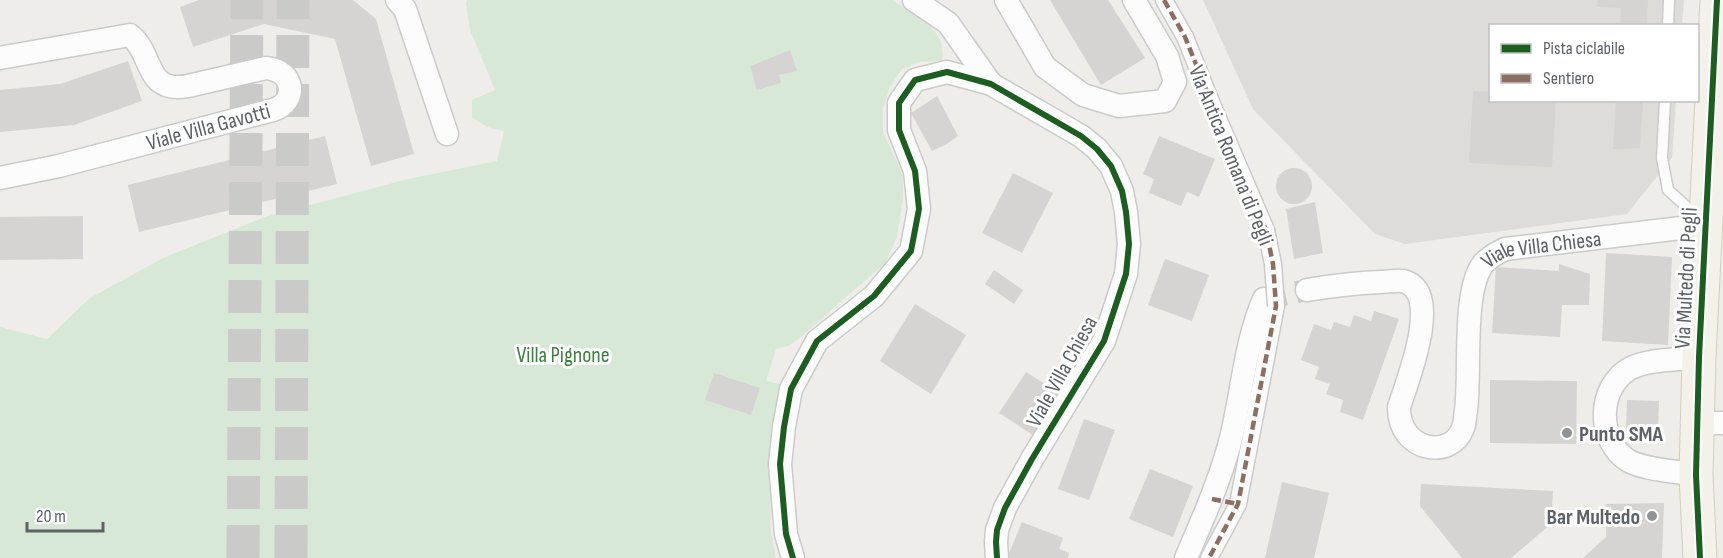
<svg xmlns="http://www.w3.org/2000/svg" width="1723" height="558" viewBox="0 0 1723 558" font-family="'Sofia Sans Condensed',sans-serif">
	<rect width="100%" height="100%" fill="#eeede9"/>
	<path fill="#dedcd9" d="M1203,0H1684L1682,25L1490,26V100L1676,101L1672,158L1627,214L1405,244L1375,234L1253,109Z"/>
	<path fill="#d7e9d6" d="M467,0H892C915,15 948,29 942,61L919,62L902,69L890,87L883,108V132L903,175V199L897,237L885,263L802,336L788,346L776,349L766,381L801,389L793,440L769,443L771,531L776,558H0V327L47,339L90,298L163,258L265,217L408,179L497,161L504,131L487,127L472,117V100L495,90L470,30L466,3Z"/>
	<g fill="#d5d4d2">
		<path d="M199,0H353L376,19L414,154L371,166L335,39L264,24L193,47L180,7Z"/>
		<path d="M1050,0H1108L1145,58L1101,85Z"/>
		<path d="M1598,0H1648L1647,26H1620L1621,8L1597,7Z"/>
		<path d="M790,50L797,71L779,75L781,83L757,90L750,66Z"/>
		<path d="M128,61L142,101L74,125L0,132V90L60,84Z"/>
		<path d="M1473,91L1490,92V100H1556L1552,167L1469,163Z"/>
		<path d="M937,96L958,136L947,144L932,151L911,113Z"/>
		<path d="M1616,100H1643L1640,148L1613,149Z"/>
		<path d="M325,136L337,184L139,232L128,185Z"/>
		<path d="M1159,136L1215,159L1199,197L1187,192L1181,206L1149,193L1154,179L1143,174Z"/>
		<circle cx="1294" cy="186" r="18"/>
		<path d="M1013,173L1053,193L1022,253L982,233Z"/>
		<path d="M1315,202L1323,253L1294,259L1286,209Z"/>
		<path d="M83,216V259L0,260V217Z"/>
		<path d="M1606,253L1672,257L1668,345L1602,341Z"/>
		<path d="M1165,259L1209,275L1192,321L1148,305Z"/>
		<path d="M1559,264L1590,274L1589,305H1562L1560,337L1492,333L1496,267L1559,271Z"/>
		<path d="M994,270L1023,290L1014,304L985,284Z"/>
		<path d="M915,304L966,335L931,394L880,361Z"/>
		<path d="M1374,311L1399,319L1363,420L1340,412L1343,400L1326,394L1330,384L1315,379L1319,367L1301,360L1314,324L1331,330L1334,322L1350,327L1354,315L1371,321Z"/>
		<path d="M1026,372L1061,394L1033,435L999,413Z"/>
		<path d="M714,373L760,388L751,415L705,400Z"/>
		<path d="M1490,380L1577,381L1576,444L1490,443Z"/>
		<path d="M1627,400L1659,401L1658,432L1626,431Z"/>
		<path d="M1084,419L1115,430L1089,500L1058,489Z"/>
		<path d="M1150,469L1193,486L1173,537L1129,519Z"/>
		<path d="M1282,482L1329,493L1314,558H1265Z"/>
		<path d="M1421,484L1553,491L1551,524L1511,558H1462L1420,506Z"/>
		<path d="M1664,503L1662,558H1583L1606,537V504Z"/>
		<path d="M1022,522L1063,538L1059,549L1069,553L1068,558H1007Z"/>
	</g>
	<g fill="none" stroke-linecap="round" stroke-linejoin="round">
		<path stroke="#cacac8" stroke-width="22" stroke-dasharray="22 11" stroke-linecap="butt" d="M1264,299L1307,290"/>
		<g stroke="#cacac8" stroke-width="33" stroke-dasharray="33 16" stroke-linecap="butt">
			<path d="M243,558L247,0"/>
			<path d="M291,558L293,0"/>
		</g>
		<g stroke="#cacbcb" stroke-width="13">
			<g id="service">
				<path d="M1668,26L1669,0"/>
				<path d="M1665,100L1662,158L1668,190L1699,218"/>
			</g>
		</g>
		<g stroke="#cacbcb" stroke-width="19">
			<g id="pedestrian">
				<path d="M1164,0L1185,37L1214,109L1266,230"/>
				<path d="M1209,558L1238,504L1276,306"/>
			</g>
		</g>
		<g stroke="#cacbcb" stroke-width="25">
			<g id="minor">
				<path d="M397,0L405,9L447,134"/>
				<path d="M914,0L948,23L991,84"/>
				<path d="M1006,0L1045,67L1083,95L1119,106L1165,101L1175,82L1167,56L1134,0"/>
				<path d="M0,58L130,35C154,54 144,94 188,86L266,68C294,70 299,101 273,110L59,166L0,178"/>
				<path id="s1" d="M1307,290C1331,286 1356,283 1380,282C1387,282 1396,280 1403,281C1444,291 1407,382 1399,407C1398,451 1451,461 1463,428C1465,423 1465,415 1466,410C1471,373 1462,292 1483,264C1489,257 1497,253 1505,249L1706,225"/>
				<path d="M1698,423H1723"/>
				<path d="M1696,475C1677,471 1645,470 1629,461C1596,441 1597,386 1631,368C1649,359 1679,360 1699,357"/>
				<path d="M793,558L786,534L780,464L784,427L791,389L817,341L874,296L911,251L919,209L915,171L899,130V103L915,80L947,72L991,84L1081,136L1097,149L1111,166L1122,191L1126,212L1129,244L1126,274L1104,341L1032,459L1005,508L997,530L996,542L997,558"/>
				<path d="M1186,558C1202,521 1218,485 1229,446C1242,398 1244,345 1264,299"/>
			</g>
		</g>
		<g stroke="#d4cdb9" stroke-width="35">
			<path id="primary" d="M1700,558L1696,475L1699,357L1717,0"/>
		</g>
		<use href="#service" stroke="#fcfcfc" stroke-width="10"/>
		<use href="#pedestrian" stroke="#fcfcfc" stroke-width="16"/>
		<use href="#minor" stroke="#fcfcfc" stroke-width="22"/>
		<use href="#primary" stroke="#f3f1e9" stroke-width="33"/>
		<g stroke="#cacbcb" stroke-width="19" stroke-linecap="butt">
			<path id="pedestrian-bridge" d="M1266,230L1273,264L1276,306"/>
		</g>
		<use href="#pedestrian-bridge" stroke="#fcfcfc" stroke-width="16"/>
		<g stroke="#8d6e63" stroke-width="4.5" stroke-dasharray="9 4.5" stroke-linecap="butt">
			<path d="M1164,0L1185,37L1214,109L1266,230L1273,264L1276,306L1238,504L1209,558"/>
			<path d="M1212,499L1238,504"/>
		</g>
		<g stroke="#fff" stroke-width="10">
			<g id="cycleway">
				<path d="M793,558L786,534L780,464L784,427L791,389L817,341L874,296L911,251L919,209L915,171L899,130V103L915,80L947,72L991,84L1081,136L1097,149L1111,166L1122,191L1126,212L1129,244L1126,274L1104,341L1032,459L1005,508L997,530L996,542L997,558"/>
				<path d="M1700,558L1696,475L1699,357L1717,0"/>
			</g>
		</g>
		<use href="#cycleway" stroke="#1b5e20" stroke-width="6"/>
	</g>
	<g fill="#909394" stroke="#fff" stroke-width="2">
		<circle cx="1567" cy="433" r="6"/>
		<circle cx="1652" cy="516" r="6"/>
	</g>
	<g text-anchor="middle" stroke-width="6" stroke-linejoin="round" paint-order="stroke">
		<g font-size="22" fill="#5e6266" stroke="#fff">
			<text transform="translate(208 126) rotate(-15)" y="8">Viale Villa Gavotti</text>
			<text transform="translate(1232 155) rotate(68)" y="8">Via Antica Romana di Pegli</text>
			<text dy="8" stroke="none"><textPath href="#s1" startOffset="560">Viale Villa Chiesa</textPath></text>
			<text transform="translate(1685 278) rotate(-87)" y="8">Via Multedo di Pegli</text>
			<text transform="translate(1061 371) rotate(-61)" y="8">Viale Villa Chiesa</text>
		</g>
		<g font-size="22" fill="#3a823e" stroke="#fff">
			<text x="563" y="362">Villa Pignone</text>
		</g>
		<g font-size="22" font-weight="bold" fill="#5e6266" stroke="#fff" text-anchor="start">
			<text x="1579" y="441">Punto SMA</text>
			<text x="1640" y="524" text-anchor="end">Bar Multedo</text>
		</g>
	</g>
	<rect x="1489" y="24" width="210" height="78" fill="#ffffff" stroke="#bfc0c2" stroke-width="1.5"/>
	<rect x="1501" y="44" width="30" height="9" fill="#1b5e20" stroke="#bfc0c2" stroke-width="1.5"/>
	<text x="1543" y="54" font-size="18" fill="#5e6266">Pista ciclabile</text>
	<rect x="1501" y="74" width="30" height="9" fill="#8d6e63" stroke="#bfc0c2" stroke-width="1.5"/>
	<text x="1543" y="84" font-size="18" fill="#5e6266">Sentiero</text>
	<path d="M27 522v9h76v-9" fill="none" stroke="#5e6266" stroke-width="3"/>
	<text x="36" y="522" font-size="18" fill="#5e6266" stroke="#ffffff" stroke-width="4.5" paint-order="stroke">20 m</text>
</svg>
